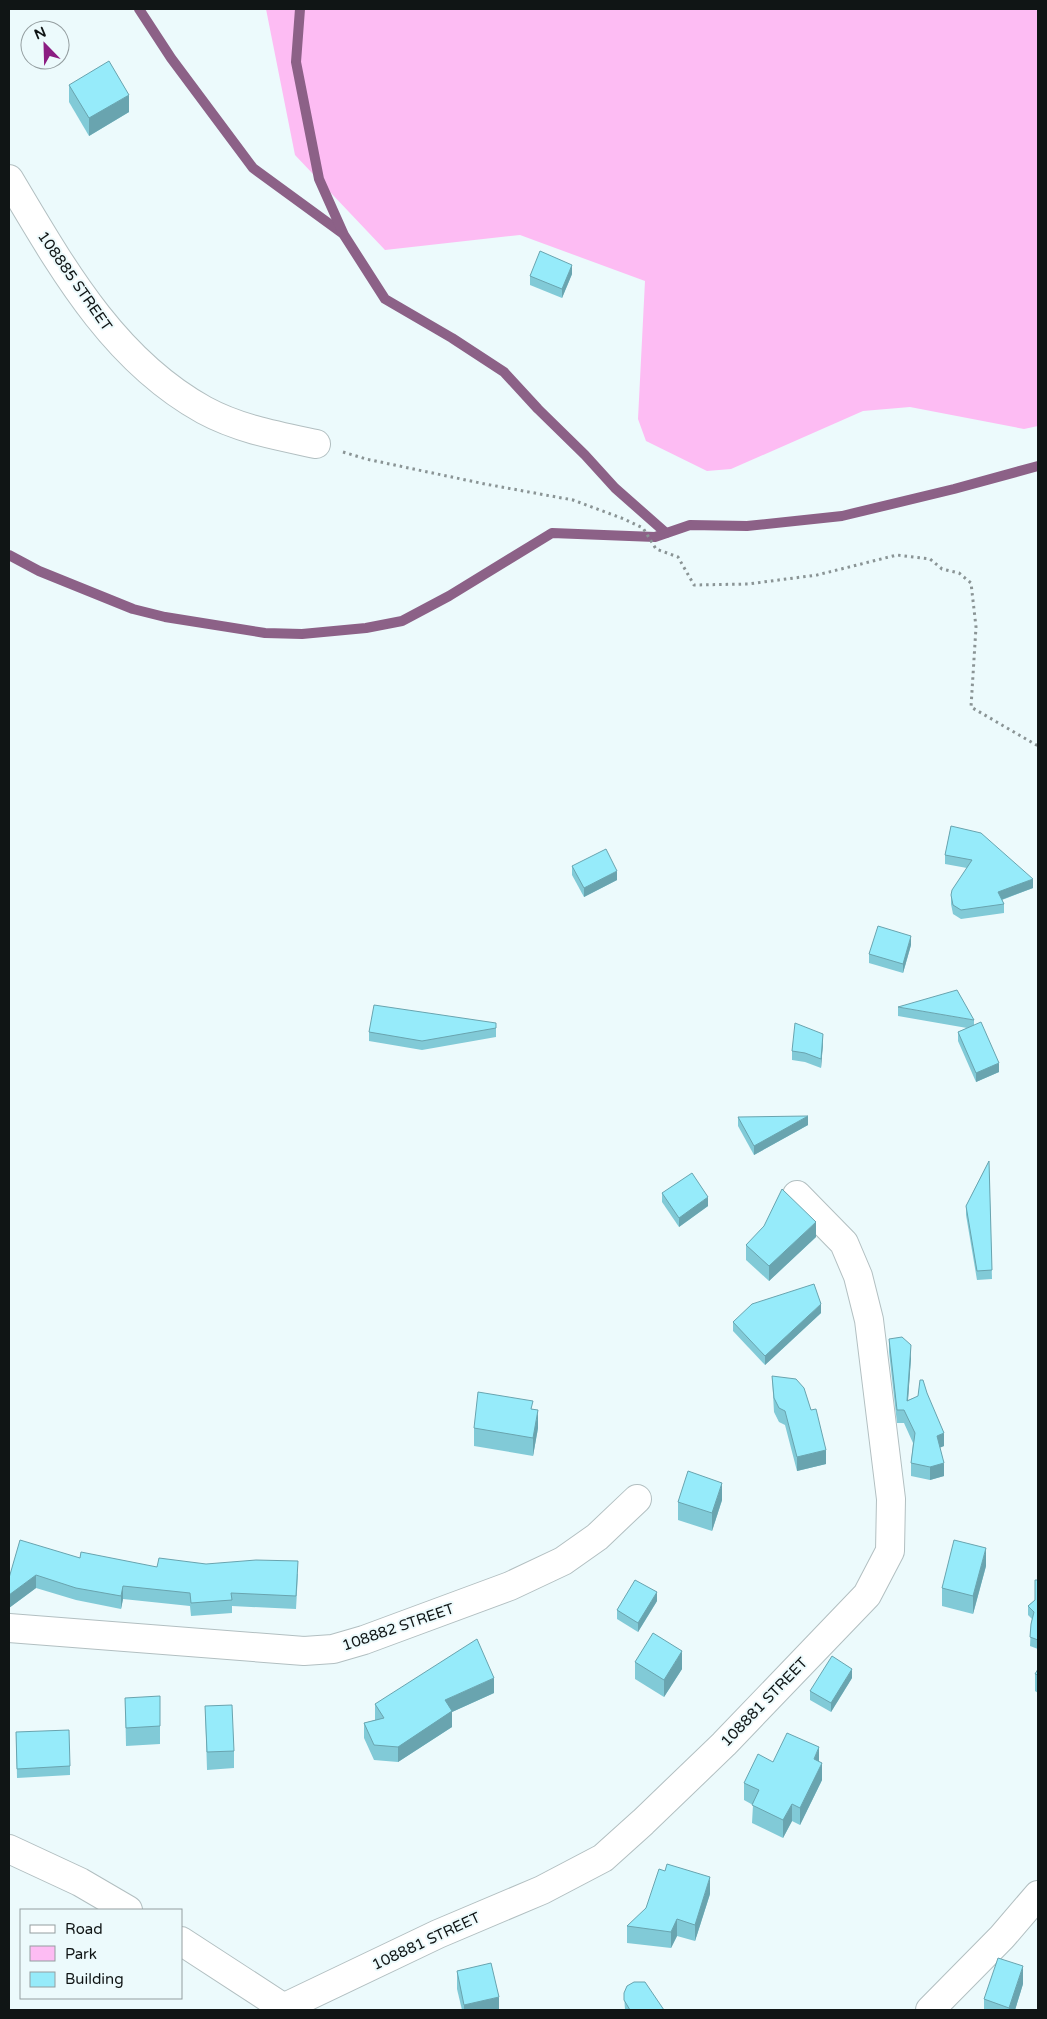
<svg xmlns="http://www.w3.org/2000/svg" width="1047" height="2019" viewBox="0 0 1047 2019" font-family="'Varela Round',sans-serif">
	<rect width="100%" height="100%" fill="#ecfafc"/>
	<path fill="#fdbcf3" d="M266,9H1038V426L1024,429L910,407L863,411L731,469L707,471L646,441L638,419L645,281L520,235L385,250L295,155Z"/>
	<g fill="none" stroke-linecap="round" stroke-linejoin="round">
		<g stroke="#8c6187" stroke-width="10">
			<path d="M139,9L171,58L253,168L342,233"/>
			<path d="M300,9L296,62L319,179L344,235L385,299L452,338L504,372L538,409L585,455L615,488L666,533"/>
			<path d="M9,555L39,571L133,609L165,617L265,633L302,634L366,628L402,621L449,596L552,533L655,537L690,525L747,526L842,516L954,489L1038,466"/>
		</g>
		<g stroke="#b2bfc1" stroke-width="30">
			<g id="minor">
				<path d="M9,179C61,266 112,359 204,410C239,429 278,436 316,444"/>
				<path d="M9,1628L304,1651L333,1649L364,1640L510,1586L563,1561L597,1537L637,1499"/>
				<path d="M9,1849L80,1882L128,1910"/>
				<path d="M181,1941L287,2010"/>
				<path d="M283,2008L438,1934L542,1890L603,1858L643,1822L724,1744L867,1595L890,1551L891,1499L869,1320L858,1276L844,1243L797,1195"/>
				<path d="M930,2010L1002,1937L1038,1895"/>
			</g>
		</g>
		<path stroke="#8a9495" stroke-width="3" stroke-dasharray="2.5 4" stroke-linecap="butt" d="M343,452L366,459L485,484L573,500L624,519L643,528L656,549L678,557L694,585L748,584L817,575L897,555L930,559L942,569L959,573L971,583L976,627L971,707L1038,746"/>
		<use href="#minor" stroke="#fff" stroke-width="28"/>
	</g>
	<g fill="#81cad7">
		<path d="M69,85L129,112L89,136L69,102Z"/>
		<path d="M572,274L562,298L530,285V276Z"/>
		<path d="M951,826L1033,888L1002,900L1004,904V913L961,919L953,914L951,904V895L967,868L945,864V855Z"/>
		<path d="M572,866L617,880L584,897L572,875Z"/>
		<path d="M911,945L903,973L869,963V954Z"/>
		<path d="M898,1007L974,1020V1025L999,1072L976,1082L958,1041V1032L967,1028L898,1016Z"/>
		<path d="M496,1023V1037L422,1050L369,1041V1032Z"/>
		<path d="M823,1043L821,1068L805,1062L792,1060V1051Z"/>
		<path d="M738,1117L808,1125L754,1155L738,1126Z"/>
		<path d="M989,1161L992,1279L977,1280L966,1215V1206Z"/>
		<path d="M662,1193L708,1206L679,1227L662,1202Z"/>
		<path d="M816,1237L769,1281L746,1260V1245Z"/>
		<path d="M821,1313L765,1365L733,1331V1322Z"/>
		<path d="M889,1339L911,1358L908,1400L927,1393L944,1446L940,1447L944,1476L930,1480L911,1476V1463L913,1443L904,1423H897L889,1352Z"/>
		<path d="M772,1376L811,1410L826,1464L797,1471L785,1425L779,1422L774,1412Z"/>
		<path d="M533,1409L538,1428L533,1456L474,1446V1428Z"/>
		<path d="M722,1500L712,1531L678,1520V1502Z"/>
		<path d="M80,1558L157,1567L206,1564L298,1574L296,1609L232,1606V1613L191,1616L190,1606L123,1599L121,1609L76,1600L36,1588L9,1608V1578Z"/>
		<path d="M986,1566L973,1614L942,1606V1588Z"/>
		<path d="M1038,1580V1649L1030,1646L1031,1624L1032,1619L1028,1615V1606L1035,1600Z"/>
		<path d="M657,1601L638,1632L617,1619V1610Z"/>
		<path d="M635,1662L682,1669L664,1697L635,1679Z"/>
		<path d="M1038,1669V1693L1035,1691V1674Z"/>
		<path d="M852,1678L831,1712L810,1700V1691Z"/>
		<path d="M494,1693L452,1712V1727L398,1762L374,1760L364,1738V1723L375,1720V1704Z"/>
		<path d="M125,1698L160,1726V1744L126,1746Z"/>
		<path d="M205,1706L234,1751V1768L207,1770Z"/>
		<path d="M16,1732L70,1766V1775L17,1778Z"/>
		<path d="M819,1761L822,1780L800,1825L792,1821L783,1838L752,1823L753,1805L744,1800V1783L773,1762Z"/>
		<path d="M710,1894L695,1941L677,1936L671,1948L627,1943V1926Z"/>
		<path d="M457,1971L499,2010H462L457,1989Z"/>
		<path d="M1023,1984L1015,2010H984V1999Z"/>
		<path d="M624,1993L664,2010H625Z"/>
	</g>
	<g fill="#69a4af">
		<path d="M129,95V112L89,136V118Z"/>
		<path d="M572,265V274L562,298V289Z"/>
		<path d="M617,871V880L584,897V888Z"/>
		<path d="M1033,879V888L998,901V892Z"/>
		<path d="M911,936V945L903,973V964Z"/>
		<path d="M823,1034V1043L821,1068V1059Z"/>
		<path d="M999,1063V1072L976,1082V1073Z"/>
		<path d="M808,1116V1125L754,1155V1146Z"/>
		<path d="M708,1197V1206L679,1227V1218Z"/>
		<path d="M816,1222V1237L769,1281V1266Z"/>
		<path d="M821,1304V1313L765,1365V1356Z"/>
		<path d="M911,1345V1358L907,1414V1401Z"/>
		<path d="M538,1410V1428L533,1456V1438Z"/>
		<path d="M944,1433V1446L937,1449V1436Z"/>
		<path d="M826,1450V1464L797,1471V1457Z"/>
		<path d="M944,1463V1476L930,1480V1467Z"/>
		<path d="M722,1483V1500L712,1531V1513Z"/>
		<path d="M986,1548V1566L973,1614V1596Z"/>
		<path d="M36,1575V1588L9,1608V1595Z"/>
		<path d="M123,1586V1599L121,1609V1596Z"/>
		<path d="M657,1592V1601L638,1632V1623Z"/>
		<path d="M682,1651V1669L664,1697V1680Z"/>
		<path d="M852,1669V1678L831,1712V1703Z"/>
		<path d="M494,1678V1693L452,1712V1727L398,1762V1747L445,1700Z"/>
		<path d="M819,1747V1765L814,1759Z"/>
		<path d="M822,1763V1780L800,1825V1808Z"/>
		<path d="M792,1804V1821L783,1838V1820Z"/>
		<path d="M710,1877V1894L695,1941V1925Z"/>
		<path d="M677,1919V1936L671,1948V1932Z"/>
		<path d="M1023,1966V1984L1015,2010H1009V2008Z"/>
		<path d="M499,1997V2010H464V2005Z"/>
	</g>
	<g fill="#96ebfa" stroke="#69a4af">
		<path d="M109,61L129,95L89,118L69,85Z"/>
		<path d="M540,251L572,265L562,289L530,276Z"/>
		<path d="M951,826L981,833L1033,879L998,892L1004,904L961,910L953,905L951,895L952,890L972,860L945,855Z"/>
		<path d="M606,849L617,871L584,888L572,866Z"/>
		<path d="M878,926L911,936L903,964L869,954Z"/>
		<path d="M957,990L974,1020L898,1007Z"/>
		<path d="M374,1005L496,1023V1028L422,1041L369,1032Z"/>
		<path d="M981,1022L999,1063L976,1073L958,1032Z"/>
		<path d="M795,1023L823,1034L821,1059L805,1053L792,1051Z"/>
		<path d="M808,1116L754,1146L738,1117Z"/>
		<path d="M989,1161L992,1270L977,1271L966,1206Z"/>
		<path d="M692,1173L708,1197L679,1218L662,1193Z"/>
		<path d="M782,1189L816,1222L769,1266L746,1245L764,1226Z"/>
		<path d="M814,1284L821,1304L765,1356L733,1322L752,1304Z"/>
		<path d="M902,1337L911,1345L907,1401L918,1396L920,1380H923L927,1393L944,1433L937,1436L944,1463L930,1467L911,1463L915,1433L904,1410H897L889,1339Z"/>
		<path d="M772,1376L796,1379L804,1388L811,1410L816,1409L826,1450L797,1457L785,1411L779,1408L774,1398Z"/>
		<path d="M478,1392L533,1401L531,1409L538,1410L533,1438L474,1428Z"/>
		<path d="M688,1471L722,1483L712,1513L678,1502Z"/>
		<path d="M20,1540L80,1558L81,1552L157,1567L159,1558L206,1564L256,1560L298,1561L296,1596L231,1593L232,1600L191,1603L190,1593L123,1586L121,1596L76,1588L36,1575L9,1595V1578Z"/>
		<path d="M954,1540L986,1548L973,1596L942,1588Z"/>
		<path d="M635,1580L657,1592L638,1623L617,1610Z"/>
		<path d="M1035,1580H1038V1640L1030,1637L1031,1624L1034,1612L1028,1606L1035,1600Z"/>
		<path d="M653,1633L682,1651L664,1680L635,1662Z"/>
		<path d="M477,1639L494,1678L445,1700L452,1711L398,1747L374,1745L364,1723L384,1718L375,1704Z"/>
		<path d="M832,1656L852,1669L831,1703L810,1691Z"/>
		<path d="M1038,1669V1675L1035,1674Z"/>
		<path d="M160,1696V1726L126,1728L125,1698Z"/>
		<path d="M232,1705L234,1751L207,1752L205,1706Z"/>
		<path d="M69,1730L70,1766L17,1769L16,1732Z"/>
		<path d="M787,1733L819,1747L814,1759L822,1763L800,1808L792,1804L783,1820L752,1805L759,1790L744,1783L758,1754L773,1762Z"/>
		<path d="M667,1864L710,1877L695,1925L677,1919L671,1932L627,1926L646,1908L659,1869L665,1871Z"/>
		<path d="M998,1958L1023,1966L1009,2008L984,1999Z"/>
		<path d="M491,1963L499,1997L464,2005L457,1971Z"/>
		<path d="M634,1982H645L664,2010H630L624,2000V1993L627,1986Z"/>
	</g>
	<g text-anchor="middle" stroke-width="4" stroke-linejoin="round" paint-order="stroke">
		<g font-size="15" fill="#101515" stroke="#ecfafc">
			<text transform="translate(75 281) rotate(55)" y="5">108885 STREET</text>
			<text transform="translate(398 1627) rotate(-19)" y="5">108882 STREET</text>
			<text transform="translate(764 1702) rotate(-46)" y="5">108881 STREET</text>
			<text transform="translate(426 1941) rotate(-25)" y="5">108881 STREET</text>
		</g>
	</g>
	<rect width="1047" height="2019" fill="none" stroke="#101515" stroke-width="20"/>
	<rect x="20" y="1909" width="162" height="90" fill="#ecfafc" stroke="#949ea0"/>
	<rect x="30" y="1925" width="25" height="8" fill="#ffffff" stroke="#949ea0"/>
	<text x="65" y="1934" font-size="15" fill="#101515">Road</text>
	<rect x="30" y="1946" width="25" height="15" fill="#fdbcf3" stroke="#949ea0"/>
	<text x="65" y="1959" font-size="15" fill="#101515">Park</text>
	<rect x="30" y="1972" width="25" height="15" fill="#96ebfa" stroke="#949ea0"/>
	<text x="65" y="1984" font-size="15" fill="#101515">Building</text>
	<g transform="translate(45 45) rotate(337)"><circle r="24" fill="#ecfafc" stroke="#949ea0"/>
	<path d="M0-4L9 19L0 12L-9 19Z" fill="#8b1d82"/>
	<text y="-8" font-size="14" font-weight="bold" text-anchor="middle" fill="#101515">N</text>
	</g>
</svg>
